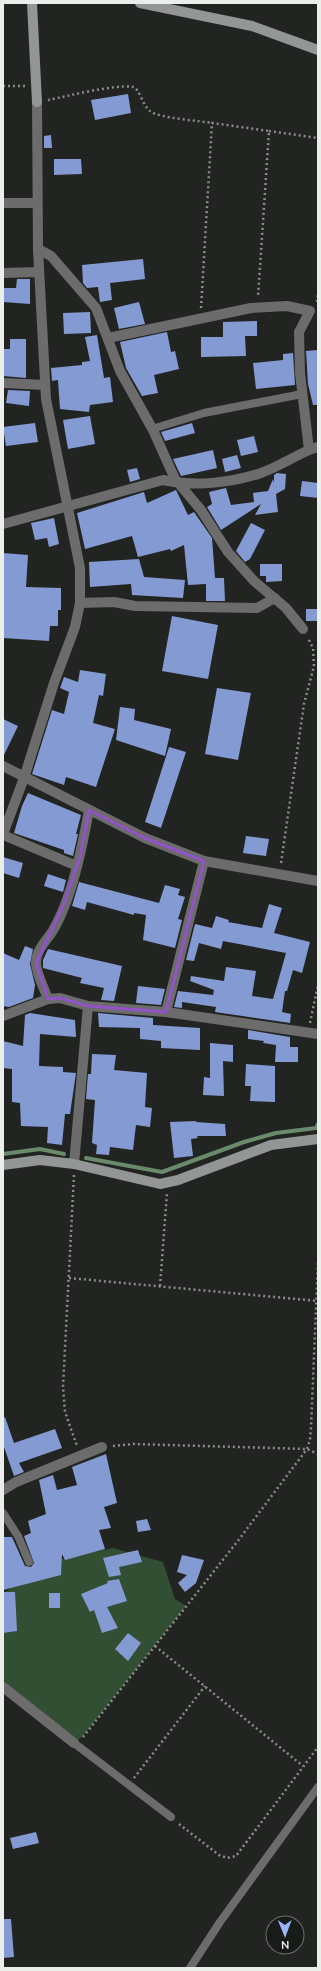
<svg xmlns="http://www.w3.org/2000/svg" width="321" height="1971" viewBox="0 0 321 1971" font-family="'Nunito Sans',sans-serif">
	<rect width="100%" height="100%" fill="#222422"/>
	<path fill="#324f34" d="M113,1548L163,1562L175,1599L186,1606L83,1736L74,1743L3,1687V1594L40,1564Z"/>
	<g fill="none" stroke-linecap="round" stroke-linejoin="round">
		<g stroke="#698b6c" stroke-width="4">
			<path d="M3,1154L40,1149L64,1154"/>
			<path d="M86,1158L162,1172L244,1142L276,1133L316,1128L318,1124"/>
		</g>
	</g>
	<g fill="#849ad2">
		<path d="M128,94L131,113L95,120L91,100Z"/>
		<path d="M51,135L52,148H44V136Z"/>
		<path d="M54,159H81L82,174L54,175Z"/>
		<path d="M143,259L145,279L110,283L112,300L100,302L98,287L87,288L83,283L82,265Z"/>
		<path d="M17,279H30V304L3,302V288H16Z"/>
		<path d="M139,302L145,324L119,329L114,308Z"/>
		<path d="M90,312L91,333L64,334L63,313Z"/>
		<path d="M257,321V336H245L246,356L201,357V337H223V322Z"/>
		<path d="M167,332L171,352L175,351L179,369L154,375L158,393L142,396L126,368L120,342Z"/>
		<path d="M97,335L104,378L110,377L113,402L90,405L89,412L60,409L58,380L52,381L51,368L82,365V362L90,361L85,337Z"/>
		<path d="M10,339H26V378L3,376V349H10Z"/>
		<path d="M318,350V405H313L308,384L306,351Z"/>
		<path d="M293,353L295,385L256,389L253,363L283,360V354Z"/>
		<path d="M8,390L30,391L29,406L6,403Z"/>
		<path d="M90,416L95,444L68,449L63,420Z"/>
		<path d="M35,423L38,442L6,446L3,427Z"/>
		<path d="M192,423L195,433L165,441L161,432Z"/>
		<path d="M254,436L258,452L241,456L237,440Z"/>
		<path d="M213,450L217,468L181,476L173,459Z"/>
		<path d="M237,455L241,468L225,472L222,459Z"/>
		<path d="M137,468L140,479L130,482L127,470Z"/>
		<path d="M277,473L286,474L285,489L276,494L278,512L255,515L261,504L221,530L207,507L212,504L209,492L226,488L231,505L254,502L253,493L268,491L273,479L274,483V475Z"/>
		<path d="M302,481L318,483V498L300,496Z"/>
		<path d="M176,490L188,515L194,512L212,538L215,578H224L225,601H206V584L188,585L184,545L171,551L170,549L138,557L132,536L85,549L77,513L144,492L147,503Z"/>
		<path d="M54,518L59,544L49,547L47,538L35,540L31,523Z"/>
		<path d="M251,523L265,530L250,559L245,562L236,551Z"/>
		<path d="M3,553L28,555L26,587L61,588V610H58V626H50L49,641L3,638Z"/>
		<path d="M139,559L144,577L185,580L183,598L132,595L131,584L90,587L89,562Z"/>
		<path d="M260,564H282V581L266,582V576H260Z"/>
		<rect x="306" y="609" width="12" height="12"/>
		<path d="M172,616L218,625L208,679L162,671Z"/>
		<path d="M80,670L106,674L103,696L99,695L93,723L115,729L96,787L66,777L64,785L32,774L52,710L64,714L69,692L60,688L64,677L78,682Z"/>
		<path d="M217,688L251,693L238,760L205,754Z"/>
		<path d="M120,707L135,709L134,720L171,729L165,756L116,740Z"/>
		<path d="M3,719L18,726L3,757Z"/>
		<path d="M169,747L186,752L161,828L145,822Z"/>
		<path d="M28,793L81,815L76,834H78L73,856L64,853V850L14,833L22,806Z"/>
		<path d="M246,836L269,839L266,856L243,853Z"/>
		<path d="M3,857L23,863L19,878L3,873Z"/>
		<path d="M48,874L66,880L63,892L44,886Z"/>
		<path d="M79,882L159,903L165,885L180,889L178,895L185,897L178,919L182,920L175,948L143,940L146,915L134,913V915L87,902L85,910L72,906Z"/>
		<path d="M269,904L282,908L274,933L310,942L302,973L293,970L287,991H285L282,1012L291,1014L290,1023L215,1012L216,1007L182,1002V1008L174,1007L178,991L213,995L214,990L190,981L191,976L224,981L226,967L256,971L252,996L273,999L286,953L223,941L221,949L199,943L194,961L186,960L195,924L212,928L216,916L229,920L228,922L262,928Z"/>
		<path d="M25,946L33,949L30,964L35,985L33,998L9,1007L3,1006V953L19,960Z"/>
		<path d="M48,949L122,966L114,1001L101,1000L104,988L80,983L82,978L43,968V960Z"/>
		<path d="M138,986L165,989L161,1005L136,1003Z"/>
		<path d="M30,1013L75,1020L76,1037L40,1034L39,1066L63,1067V1072L76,1073L70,1114H65L62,1145L47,1143L48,1127L21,1126L20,1103L12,1102V1069L3,1068V1041L23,1046L25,1015Z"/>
		<path d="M98,1013L153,1018V1025L200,1028V1050L161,1048V1041L140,1039V1028L99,1027Z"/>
		<path d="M248,1030L290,1037V1047H298V1062H275L276,1045L263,1043L264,1041L248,1039Z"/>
		<path d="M210,1043L233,1045V1062L223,1061L224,1096L203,1095L204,1077L210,1078Z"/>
		<path d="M92,1054L116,1055L114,1070L147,1073L145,1107L152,1108L150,1127L136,1125L133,1150L110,1147L109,1155L96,1154L97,1145L92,1143L95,1100L86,1099L88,1074H91Z"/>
		<path d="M246,1064L275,1066V1102L250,1101L251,1086H245Z"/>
		<path d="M196,1121V1122L225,1124L226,1136H197L198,1138L191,1139L193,1156L174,1158L170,1122Z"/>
		<path d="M5,1417L14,1443L55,1429L62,1448L19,1463L24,1472L14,1476L3,1444V1418Z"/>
		<path d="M106,1454L117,1503L104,1507L111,1528L99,1530L105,1549L65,1560L62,1554L61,1575L3,1590V1537H12L25,1566L31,1567L34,1563L24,1536L31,1533L28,1521L46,1514L39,1480L53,1475L57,1490L77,1485L72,1467Z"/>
		<path d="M147,1519L151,1530L138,1532L136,1521Z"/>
		<path d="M138,1550L142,1562L119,1567L121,1575L109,1577L103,1558Z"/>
		<path d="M182,1555L204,1560L196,1583L185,1592L178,1583L187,1575L177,1572Z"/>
		<path d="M119,1579L127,1601L107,1607L118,1628L102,1633L94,1610L90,1612L81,1594L108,1583L107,1581Z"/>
		<path d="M3,1592H15L17,1631L3,1633Z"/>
		<rect x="49" y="1593" width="11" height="15"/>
		<path d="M128,1633L141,1643L128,1661L115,1649Z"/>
		<path d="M36,1832L39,1843L13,1849L10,1838Z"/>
		<path d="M3,1919H11L14,1957L3,1958Z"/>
	</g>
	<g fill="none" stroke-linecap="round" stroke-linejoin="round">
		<g stroke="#8b8d8b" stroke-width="2.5" stroke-dasharray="2 3" stroke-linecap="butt">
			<path d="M3,86H26"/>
			<path d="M48,100C69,96 114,84 133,87C139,88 143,106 150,111C158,118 200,121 213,123"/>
			<path d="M269,131L318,138"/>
			<path d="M317,302L318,294"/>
			<path d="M201,308L212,123L269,131L258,297"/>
			<path d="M281,863L304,704L314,666L313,648L308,638"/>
			<path d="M310,1023L318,985"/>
			<path d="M74,1175L63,1387L65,1412L77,1446"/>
			<path d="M69,1278L318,1301"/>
			<path d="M160,1286L167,1193"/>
			<path d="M113,1446L134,1444L307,1449L318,1454"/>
			<path d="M155,1646L303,1766"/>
			<path d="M83,1737L237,1542L307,1449L310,1440L311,1428L318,1262"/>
			<path d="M134,1778L205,1686"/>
			<path d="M179,1824L219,1855L227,1858L236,1856L318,1747"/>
		</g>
		<g stroke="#6b6c6b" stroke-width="8">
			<path d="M152,429L204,413L302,394"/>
			<path d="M3,1513L18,1536L29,1562"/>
			<path d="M74,1743L171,1817"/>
			<path d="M190,1968L220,1922L318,1787"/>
		</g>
		<g stroke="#6b6c6b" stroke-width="10">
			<path d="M3,203H37"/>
			<path d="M38,249L51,256L96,308L120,371L153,430L175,479L201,510L228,552L254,581L286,608L303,629"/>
			<path d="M3,273L39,272"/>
			<path d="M108,338L251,308L287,306L310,311L299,332L300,373L309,450L318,447"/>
			<path d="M3,383L45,385"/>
			<path d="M3,524L163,480C194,487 231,483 261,473C278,467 293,457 309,450"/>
			<path d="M80,603L114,602L135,606L257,608L275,598"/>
			<path d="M3,766L145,838L204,861L318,881"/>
			<path d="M3,834L24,778L54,683L75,627L80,603V568L46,399L38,249L37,102"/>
			<path d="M3,835L77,866"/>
			<path d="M48,999C44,988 37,975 36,964C35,952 46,941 52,932C72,899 82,848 89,810"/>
			<path d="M166,1012L204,861"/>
			<path d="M3,1016L48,999L60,998L88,1006L166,1012L318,1034"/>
			<path d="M74,1164L88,1006"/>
			<path d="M3,1490L16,1482L102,1447"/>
			<path d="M3,1687L74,1743"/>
		</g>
		<g stroke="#939694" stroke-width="10">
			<path d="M32,3L37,102"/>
			<path d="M140,3L252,26L318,50"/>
			<path d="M3,1165L40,1160L74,1164L160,1184L178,1180L271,1145L318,1139"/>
		</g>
	</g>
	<path fill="none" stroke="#9253c8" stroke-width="3" stroke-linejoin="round" d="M89,810L145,838L204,861L166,1012L88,1006L60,998L48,999L36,963L63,906L80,857Z"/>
	<rect width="321" height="1971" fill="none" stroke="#eceeec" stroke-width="8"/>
	<g transform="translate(285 1935) rotate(179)"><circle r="19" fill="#181b18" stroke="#6d6f6d"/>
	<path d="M0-3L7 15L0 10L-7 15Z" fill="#98b5fd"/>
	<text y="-6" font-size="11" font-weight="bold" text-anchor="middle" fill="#eceeec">N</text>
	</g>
</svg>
